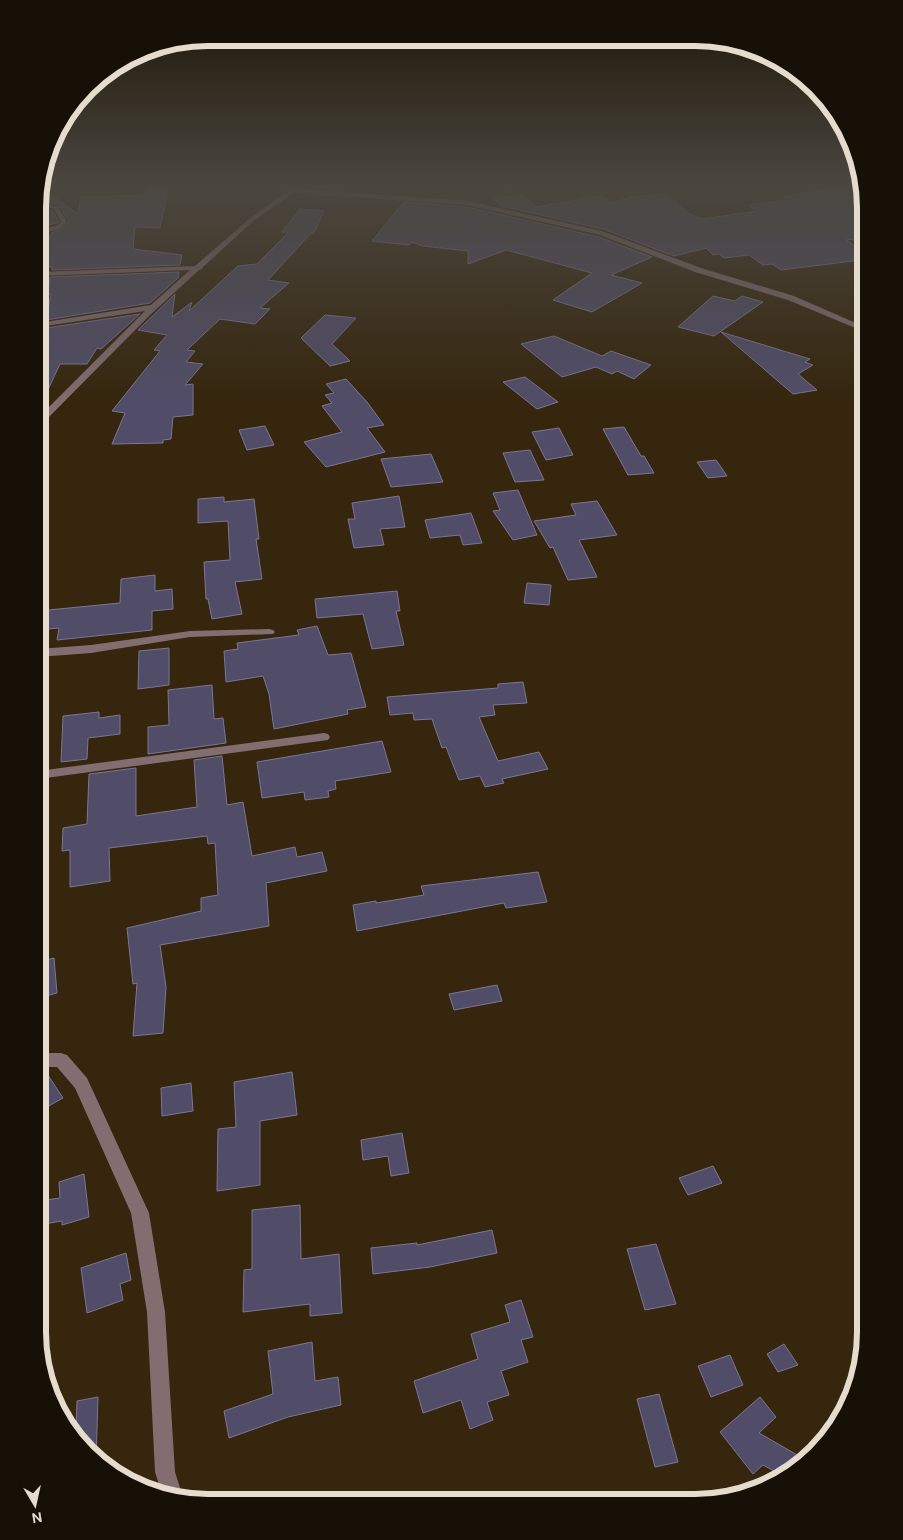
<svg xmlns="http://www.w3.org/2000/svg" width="903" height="1540" viewBox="0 0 903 1540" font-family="'DM Sans',sans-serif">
	<rect width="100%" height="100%" fill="#35260d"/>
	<g fill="#514d68" stroke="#7b7694">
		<path d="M39,186L78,214L81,197L147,195V190L168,189L160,228L135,227L133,249L182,255L180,265L52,270V267H42L51,233L61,230L69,222L59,205L39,199Z"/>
		<path d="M843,186H862L866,208L865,238L846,240L859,249L855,250L864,256L856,257L861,260L781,270L772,264L763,265L749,255L724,258L719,254L713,255L706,248L674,256L603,229L501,206L494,199L524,195L536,207L601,196L612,203L631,197L667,194L688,213L702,219L751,212L756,211L748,205L789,200L783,197Z"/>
		<path d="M404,202L468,207L599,237L652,257L611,275L642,283L592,312L553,300L592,273L506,250L468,264V251L423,246L412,242L409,245L372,241Z"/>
		<path d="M39,207L53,211L59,222L39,228Z"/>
		<path d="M300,209L324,211L314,233H311L268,280L289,283L260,308L270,309L255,324L220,319L187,350L195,351L186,362L203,364L185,385L193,384V415L173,417L171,439L163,440V443L112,444L125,413L112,411L160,351L154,350L167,335L138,330L175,294L172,317L192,302L189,311L238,266L257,264L289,232H282Z"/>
		<path d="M179,272L178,278L150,303L46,320L51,294H48L50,277Z"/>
		<path d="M713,296L735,301L742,296L763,302L714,336L678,327Z"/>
		<path d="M140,314L101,349L97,348L87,364H60L39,409V329Z"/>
		<path d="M325,315L356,318L332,344L350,361L330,366L301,338Z"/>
		<path d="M721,332L810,359L805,362L813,365L798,374L817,390L793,394Z"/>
		<path d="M554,336L602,356L611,351L651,365L634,379L617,371L612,374L596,367L562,377L521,344Z"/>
		<path d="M525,377L558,402L537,409L503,382Z"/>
		<path d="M346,379L367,402L384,425L367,428L385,452L326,467L304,442L342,432L322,406L332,403L325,395L334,393L326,384Z"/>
		<path d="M265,426L274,445L247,450L239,430Z"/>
		<path d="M624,427L641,456H644L654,473L628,475L603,429Z"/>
		<path d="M559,428L573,455L546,460L532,432Z"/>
		<path d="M530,450L544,480L515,482L503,453Z"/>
		<path d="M431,454L443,482L391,487L381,459Z"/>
		<path d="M716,460L727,476L708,478L697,462Z"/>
		<path d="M518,490L537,535L513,540L493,511L500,510L493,493Z"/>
		<path d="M399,496L405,527L380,529L384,545L354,548L348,519H355L352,503Z"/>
		<path d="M224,497V502L254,499L259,539H256L262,579L235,582L242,614L212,619L208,599H206L204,562L230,560L228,521L198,523V499Z"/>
		<path d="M597,501L617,535L579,540L597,577L568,580L553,547L550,548L534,521L576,515L571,504Z"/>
		<path d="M471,513L482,543L463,545L460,535L430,538L425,520Z"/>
		<path d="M155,575V591L172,589L173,609L152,611V630L57,640L59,628L38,630V611L120,603L121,579Z"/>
		<path d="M527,583L551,585L549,605L524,603Z"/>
		<path d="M397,591L400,611H396L404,645L372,649L363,614L317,618L315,599Z"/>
		<path d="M317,626L328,655L351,653L366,707L347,710L348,714L274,729L269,694L263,676L226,682L224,651L238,649L237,643L299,635L297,630Z"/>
		<path d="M169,648V685L138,689L139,651Z"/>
		<path d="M523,682L527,703L493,705L495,715L479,717L498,761L539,752L548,769L502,779L504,783L485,787L480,776L459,780L446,747L442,748L432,719L414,720L413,713L390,715L387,697L498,688V684Z"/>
		<path d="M212,685L214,719L223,718L226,743L148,754V727L169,725L168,690Z"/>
		<path d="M99,712V718L120,715V734L88,738L87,759L61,762L63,716Z"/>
		<path d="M382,741L391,772L335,781L336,789L328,791L329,797L305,800L304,792L262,798L257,762Z"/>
		<path d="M222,756L227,805L243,802L252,856L295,847L297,857L322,852L327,871L266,883L269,926L160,945L166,987L163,1033L133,1036L137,983L133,984L127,928L201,911V898L218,895L215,843L208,844L207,836L109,848L110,881L70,887V850L62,851L63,828L87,824L89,774L136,768V816L197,807L194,760Z"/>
		<path d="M538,872L547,902L506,908L504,903L357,931L353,905L376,901V903L424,895L421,886Z"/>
		<path d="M54,958L57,993L38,998V962Z"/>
		<path d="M497,985L502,1001L454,1010L449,994Z"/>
		<path d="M38,1069H44L63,1098L45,1108L38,1096Z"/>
		<path d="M292,1072L297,1115L260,1121V1185L217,1191L218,1129L236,1127L234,1082Z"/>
		<path d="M191,1083L193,1111L162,1116L161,1088Z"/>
		<path d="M402,1133L409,1173L391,1176L388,1156L363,1160L361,1140Z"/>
		<path d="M713,1166L722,1183L688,1195L679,1178Z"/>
		<path d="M84,1174L89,1217L62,1225V1221L38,1225V1201L60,1198L59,1182Z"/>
		<path d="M300,1205L301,1259L339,1254L342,1313L310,1316V1304L243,1312L244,1270L252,1269V1210Z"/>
		<path d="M492,1230L497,1253L430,1267L373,1274L371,1248L417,1243V1245Z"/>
		<path d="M656,1244L676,1304L645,1310L627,1249Z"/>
		<path d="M126,1253L131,1280L120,1284L123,1300L87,1313L81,1268Z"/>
		<path d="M521,1300L533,1337L521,1340L528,1362L501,1371L509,1395L487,1402L493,1420L470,1429L461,1400L423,1413L414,1381L478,1359L471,1334L510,1322L505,1305Z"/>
		<path d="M312,1342L315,1381L338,1377L341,1405L288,1417L229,1438L224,1411L273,1394L268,1351Z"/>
		<path d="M784,1344L798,1365L778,1372L767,1354Z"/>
		<path d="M730,1355L743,1385L711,1397L698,1366Z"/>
		<path d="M659,1394L678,1462L655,1467L637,1399Z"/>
		<path d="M98,1397L96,1461L76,1430L77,1401Z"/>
		<path d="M760,1397L776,1417L759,1433L806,1460L798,1467L783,1476L763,1465L753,1474L720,1432Z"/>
	</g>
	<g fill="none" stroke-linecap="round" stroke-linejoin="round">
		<g fill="#826d70" fill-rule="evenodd">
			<path d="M294,186H301L297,189L468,201L602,231L701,268L794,296L865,327V332L788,300L695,272L600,235L468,205L293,193L252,222L203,267L202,269L199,270L151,314L42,424L39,425V417L145,311L39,327V323L151,305L190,270L39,276V272L195,266L248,220Z"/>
			<path d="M39,201L58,207L67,222L60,229L39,234V230L56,226L61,222L54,209L39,205Z"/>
			<path d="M269,629L273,630L275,632L273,634L190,637L91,653L38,657V649L91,645L190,631Z"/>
			<path d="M324,733L328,734L330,737L328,740L38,779V771Z"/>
			<path d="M38,1053H61L67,1055L87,1078L149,1213L165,1312L175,1472L183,1497L182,1500L162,1494L155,1472L147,1312L131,1213L75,1088L57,1067H38Z"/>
		</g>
	</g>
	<linearGradient id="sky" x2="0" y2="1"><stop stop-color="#1d1507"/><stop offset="0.46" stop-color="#4b4740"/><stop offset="1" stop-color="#4b4740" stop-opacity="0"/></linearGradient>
	<rect width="903" height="402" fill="url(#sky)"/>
	<path d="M0 0H903V1540H0ZM208 46H695A162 162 0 0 1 857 208V1332A162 162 0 0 1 695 1494H208A162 162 0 0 1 46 1332V208A162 162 0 0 1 208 46Z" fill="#171006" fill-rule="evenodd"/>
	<path fill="none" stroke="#e6dcce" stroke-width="6" d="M208 46H695A162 162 0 0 1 857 208V1332A162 162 0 0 1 695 1494H208A162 162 0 0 1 46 1332V208A162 162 0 0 1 208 46Z"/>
	<g transform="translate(35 1505) rotate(171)" stroke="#171006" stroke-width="4" paint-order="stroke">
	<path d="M0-4L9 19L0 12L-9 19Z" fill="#e6dcce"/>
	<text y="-8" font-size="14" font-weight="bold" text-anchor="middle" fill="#e6dcce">N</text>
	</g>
</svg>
